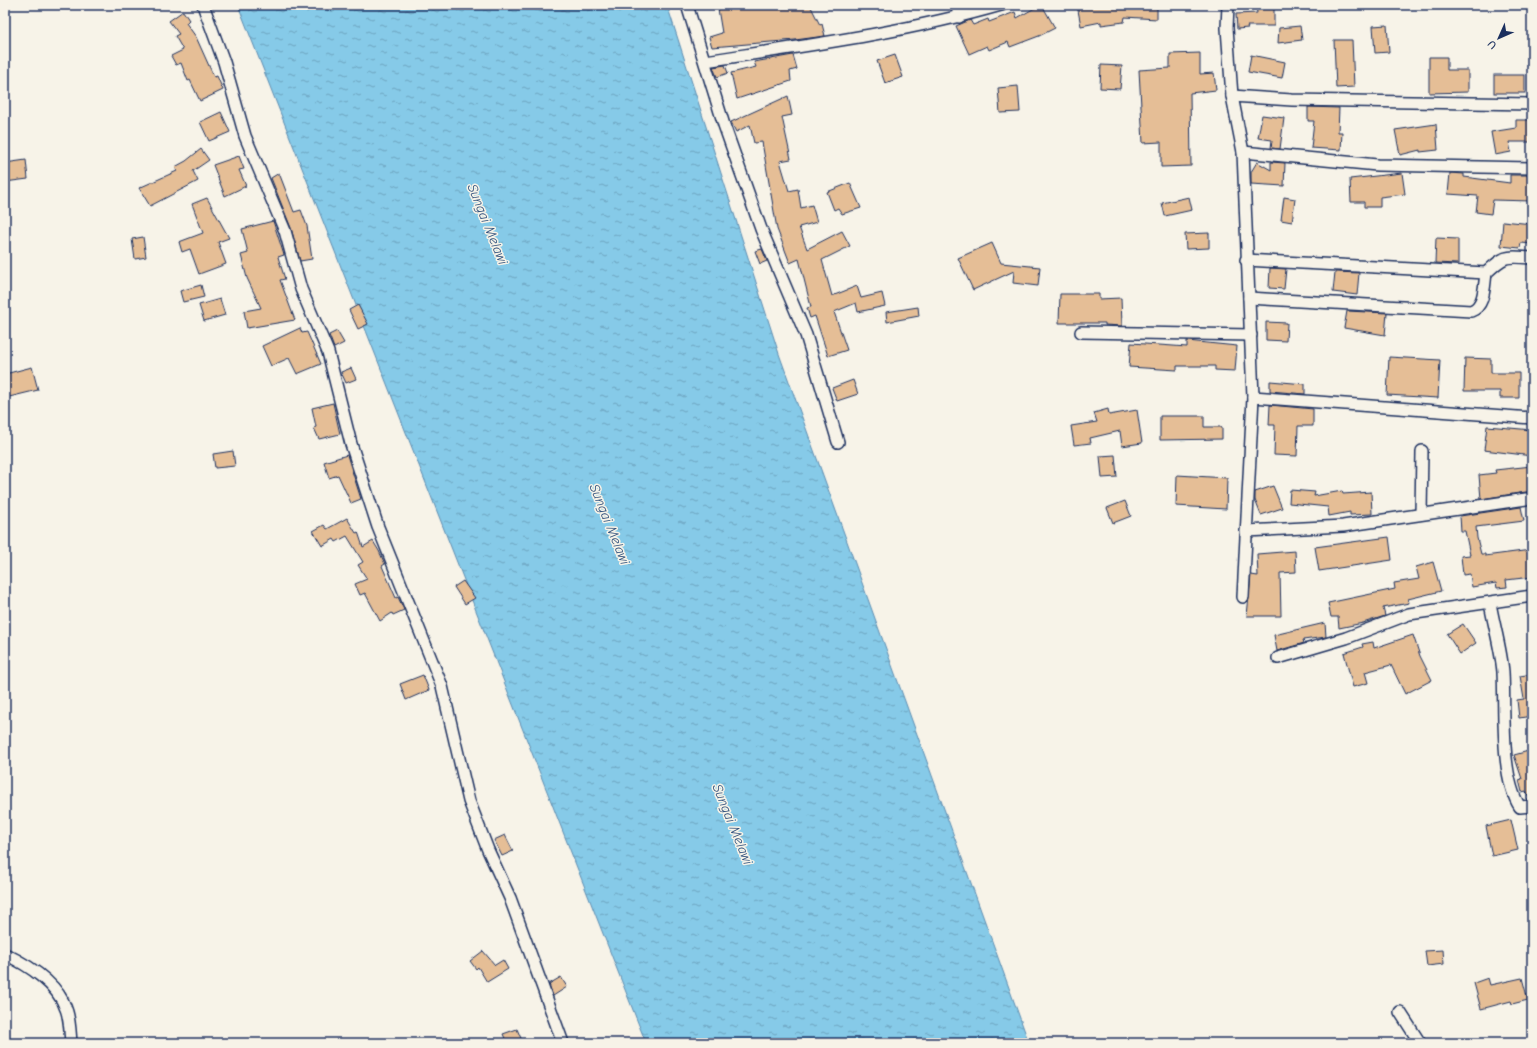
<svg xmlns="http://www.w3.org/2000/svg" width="1537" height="1048" viewBox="0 0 1537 1048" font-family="'Comic Neue',sans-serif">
	<defs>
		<pattern id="water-ripples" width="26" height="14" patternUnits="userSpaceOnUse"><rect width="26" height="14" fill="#86cae8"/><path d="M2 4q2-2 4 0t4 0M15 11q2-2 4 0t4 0" fill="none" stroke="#6da4bf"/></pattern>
	</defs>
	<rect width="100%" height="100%" fill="#f7f3e8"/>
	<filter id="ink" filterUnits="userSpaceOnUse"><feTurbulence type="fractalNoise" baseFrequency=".025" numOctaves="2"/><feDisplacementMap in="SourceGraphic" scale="8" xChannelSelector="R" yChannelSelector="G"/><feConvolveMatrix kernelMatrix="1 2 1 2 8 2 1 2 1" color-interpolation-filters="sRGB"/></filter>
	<g filter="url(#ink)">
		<path fill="url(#water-ripples)" stroke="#5b8cb1" d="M238,5H667L779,354L1029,1043H646Z"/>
		<g fill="#e5be96" stroke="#1b2f5e">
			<path d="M752,5H810L820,25L822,24L825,36L795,40L712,47L709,37L722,33L718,9Z"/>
			<path d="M1040,5H1042L1055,28L1039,36L1010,47L1008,42L989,50L987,46L969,54L956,26L970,20L973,25L988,19L989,22L1015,12L1017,18Z"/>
			<path d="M1077,5H1157V19L1125,17L1124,22L1101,25V22L1081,26Z"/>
			<path d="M1256,5H1274V26H1247L1248,28L1237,29L1236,14L1257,13Z"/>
			<path d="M183,11L189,20L186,23L196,37L214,77L217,76L223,90L200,101L190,80L188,81L181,63L176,65L171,56L183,50L175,36L179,34L169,21Z"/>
			<path d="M1387,25L1389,52L1375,53L1373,26Z"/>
			<path d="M1300,26L1302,40L1278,43L1279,28Z"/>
			<path d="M1334,40H1352L1354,87L1336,88Z"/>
			<path d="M1200,53V74L1214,73L1216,90L1190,93L1191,166L1161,167V142L1143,143L1139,70L1170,68V54Z"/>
			<path d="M793,55L797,69L790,71L791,81L737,99L731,73L756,67L754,62Z"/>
			<path d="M895,55L903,77L885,83L877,61Z"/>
			<path d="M1251,55L1285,62L1282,78L1248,72Z"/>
			<path d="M1429,57H1447V70H1468V92L1429,93Z"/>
			<path d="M725,65L728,73L717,77L713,67Z"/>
			<path d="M1101,65L1122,66L1120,89L1100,88Z"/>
			<rect x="1494" y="75" width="31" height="18"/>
			<path d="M1018,86L1020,112L1000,113L998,88Z"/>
			<path d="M788,96L792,115L782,117L791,159L780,161L789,191L798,189L801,208L812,205L817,222L799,227L807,249L842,231L850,246L822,260L832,296L857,286L861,298L882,293L885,306L858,312L856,303L834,312L847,350L828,356L815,316L810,318L807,308L811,307L799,259L790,263L777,229L762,142L754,143L750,125L736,132L731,122Z"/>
			<path d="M1308,107L1339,108L1338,132H1342L1341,150L1311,148L1314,121H1308Z"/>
			<path d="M221,112L230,132L209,141L200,122Z"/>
			<path d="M1262,115L1284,118L1280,149L1271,148L1272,140L1258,138Z"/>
			<path d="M1516,120H1530V142H1509L1511,152L1495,155L1491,132L1516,128Z"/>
			<path d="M1436,124L1438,150L1420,152V150L1400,155L1395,130Z"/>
			<path d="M201,149L209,160L193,171L198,181L150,206L139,188L177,171L175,167L186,161Z"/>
			<path d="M239,156L244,169L239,170L246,186L225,196L213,165Z"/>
			<path d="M26,160L28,179L5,182V163Z"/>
			<path d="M1257,162L1271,170V162L1285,163L1284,186L1251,184V172Z"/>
			<path d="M279,173L294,212L301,210L307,226L312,259L300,261L291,228L271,178Z"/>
			<path d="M1402,173L1405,194L1380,197V207H1364V202H1351L1350,179Z"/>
			<path d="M1450,173L1464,174V177L1510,183V175H1532V201L1493,200L1491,214L1476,212L1478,196L1448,194Z"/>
			<path d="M850,183L861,208L842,214L838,208L834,210L827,192Z"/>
			<path d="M1189,197L1192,210L1165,216L1162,203Z"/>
			<path d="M1284,197L1295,199L1292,222L1281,220Z"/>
			<path d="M207,198L229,238L218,242L226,264L199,274L190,249L182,252L179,242L203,233L192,204Z"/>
			<path d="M273,221L284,255L278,257L285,279L280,280L295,320L247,328L244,311L261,308L247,278L241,255L248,253L242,229Z"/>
			<path d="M1503,221L1532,224V244L1521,243L1520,248L1501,246Z"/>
			<path d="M1209,233V248L1186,249L1185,234Z"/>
			<path d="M143,237L146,257L135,259L132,239Z"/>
			<path d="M1436,238L1458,239V264L1435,263Z"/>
			<path d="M992,243L1001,263L1040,267L1038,286L1013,283L1014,271L973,290L958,258Z"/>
			<path d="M762,249L767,261L760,264L755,251Z"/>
			<path d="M1270,268L1286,269L1284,289L1269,288Z"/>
			<path d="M1335,272L1359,273L1357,295L1333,292Z"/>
			<path d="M201,285L204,297L183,302L180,291Z"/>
			<path d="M1060,294H1099V299L1121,298L1122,326L1105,325V323H1059Z"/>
			<path d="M220,299L225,315L204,321L199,305Z"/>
			<path d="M358,305L368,324L358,329L349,310Z"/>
			<path d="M918,307L919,316L887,322L886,312Z"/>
			<path d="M1347,311L1387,313L1385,335L1344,328Z"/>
			<path d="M1266,322L1287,323L1286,341L1266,340Z"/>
			<path d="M300,328L302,333L307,332L321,364L297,374L289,358L271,366L262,346Z"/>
			<path d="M337,331L344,343L334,348L329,335Z"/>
			<path d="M1187,341L1237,346L1235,371L1215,370V366H1177V370L1129,367L1131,343L1187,347Z"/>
			<path d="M1389,357L1440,360L1438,398L1387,395Z"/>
			<path d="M1465,358L1491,359V373H1519V398H1500V391H1464Z"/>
			<path d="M32,367L38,390L5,398V374Z"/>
			<path d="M351,368L356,379L346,383L341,372Z"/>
			<path d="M853,380L858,394L837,401L832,388Z"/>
			<path d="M1270,381L1305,384V394L1270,391Z"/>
			<path d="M333,403L340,434L319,439L314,428L316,427L312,408Z"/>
			<path d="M1270,405L1313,409V426H1298L1297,456L1274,455L1275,425H1269Z"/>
			<path d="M1108,409L1109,415L1137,410L1142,443L1122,446L1120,431L1090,438L1091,443L1074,445L1071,426L1097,422L1094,413Z"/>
			<path d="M1160,416H1204V427H1222V439L1160,440Z"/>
			<path d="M1487,426L1532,430V456L1484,450Z"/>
			<path d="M233,451L235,466L215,468L213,454Z"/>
			<path d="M347,455L361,499L351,503L338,475L329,478L324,462Z"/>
			<path d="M1115,455L1117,477L1102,478L1100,456Z"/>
			<path d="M1532,466V491L1481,499L1479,475L1496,473L1495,470Z"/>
			<path d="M1177,475L1227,478L1226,509L1176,506Z"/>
			<path d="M1273,486L1282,508L1261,515L1255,500V492Z"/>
			<path d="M1290,490L1315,492L1314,496L1342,491L1343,494L1371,492L1372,514L1350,515V512L1329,516L1328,507L1289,503Z"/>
			<path d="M1125,501L1131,516L1113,523L1107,508Z"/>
			<path d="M1521,507L1524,521L1476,527L1477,538L1481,554H1485V556L1531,550L1532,577L1506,580L1507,587L1497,588L1496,583L1472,587L1470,574L1463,575L1461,556L1470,555L1465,531H1461L1460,516Z"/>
			<path d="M347,518L356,533L358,532L363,547L373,541L379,551L385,564L382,566L396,598L398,597L404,610L393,615L392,613L380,621L365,593L360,595L355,584L367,579L358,565L363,562L347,536L336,542L334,539L322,546L313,531L324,525L327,529Z"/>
			<path d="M1389,537L1392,560L1319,571L1315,547Z"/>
			<path d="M1295,551L1296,572L1280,573L1281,616H1247L1251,575L1258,576L1257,554Z"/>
			<path d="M1433,562L1441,591L1408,599L1409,603L1383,608L1385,616L1363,623L1339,628L1338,617H1331L1328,603L1395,589L1394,583L1419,579L1416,567Z"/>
			<path d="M463,581L475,598L465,604L454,587Z"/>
			<path d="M1325,623L1326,637L1303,640L1304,643L1277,651L1274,635Z"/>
			<path d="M1463,624L1476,643L1460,654L1447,634Z"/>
			<path d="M1413,635L1420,656L1432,680L1405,694L1391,665L1365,672L1368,683L1353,687L1344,653L1363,647L1362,644L1373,642L1374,648Z"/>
			<path d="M1532,674V716L1519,718L1517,700L1524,699L1520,676Z"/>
			<path d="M423,675L429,690L406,700L400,684Z"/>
			<path d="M1532,750V799H1529L1526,791L1522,792L1519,780L1522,779L1514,755Z"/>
			<path d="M1511,820L1518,850L1492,856L1486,826Z"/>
			<path d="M505,835L513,851L502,856L494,840Z"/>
			<path d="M1443,950L1444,964L1427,966L1425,951Z"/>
			<path d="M483,951L495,965L503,960L508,969L487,982L478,967L476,969L470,961Z"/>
			<path d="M561,977L567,987L553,996L549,984Z"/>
			<path d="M1488,978L1490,985L1522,978L1528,1000L1512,1004L1511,1001L1481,1009L1474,983Z"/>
			<path d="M517,1029L523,1043H507L503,1034Z"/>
		</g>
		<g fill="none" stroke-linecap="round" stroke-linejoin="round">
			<g stroke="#1b2f5e" stroke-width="14">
				<g id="street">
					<path d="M203,5L224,62L245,136L285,231L301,289L328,352L351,444L378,527L442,686L469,801L488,850L510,898L563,1043"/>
					<path d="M687,5L724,125L761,229L806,335L838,442"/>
					<path d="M957,5L959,17"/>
					<path d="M1228,5L1227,28L1232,96L1243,152L1253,397L1243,597"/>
					<path d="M705,61C804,46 904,33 1001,5"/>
					<path d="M1232,96L1292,100L1532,104"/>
					<path d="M1243,152L1377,165L1532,168"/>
					<path d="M1246,260L1486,273C1505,255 1505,256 1532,258"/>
					<path d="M1249,298L1471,311C1485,306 1484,286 1486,273"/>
					<path d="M1081,332L1251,335"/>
					<path d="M1253,397L1532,418"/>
					<path d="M1421,514L1422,451"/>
					<path d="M1246,531L1343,526L1526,499"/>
					<path d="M1490,603C1494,626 1501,649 1503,672C1505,709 1500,777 1520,807L1532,806"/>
					<path d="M1278,658L1346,638L1409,614L1532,596"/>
					<path d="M5,954C28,965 58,984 66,1009C70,1019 70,1032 71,1043"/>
					<path d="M1400,1012L1420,1043"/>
				</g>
			</g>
			<use href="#street" stroke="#f7f3e8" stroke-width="11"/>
		</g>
	</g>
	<g text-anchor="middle" stroke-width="3" stroke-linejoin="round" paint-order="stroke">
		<g font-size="14" font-style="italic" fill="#365680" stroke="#f7f3e8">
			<text transform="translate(488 224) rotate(68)" y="5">Sungai Melawi</text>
			<text transform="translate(610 524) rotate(68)" y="5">Sungai Melawi</text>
			<text transform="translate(733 824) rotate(68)" y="5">Sungai Melawi</text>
		</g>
	</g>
	<rect width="1537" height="1048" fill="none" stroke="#f7f3e8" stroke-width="20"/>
	<rect x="10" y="10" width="1517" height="1028" fill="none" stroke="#1b2f5e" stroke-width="1.5" filter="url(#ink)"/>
	<g transform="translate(1499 38) rotate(225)" stroke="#f7f3e8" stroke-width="3" paint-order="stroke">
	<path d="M0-3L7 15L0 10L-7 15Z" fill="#1b2f5e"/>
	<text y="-6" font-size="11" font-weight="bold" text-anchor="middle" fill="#1b2f5e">U</text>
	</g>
</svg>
